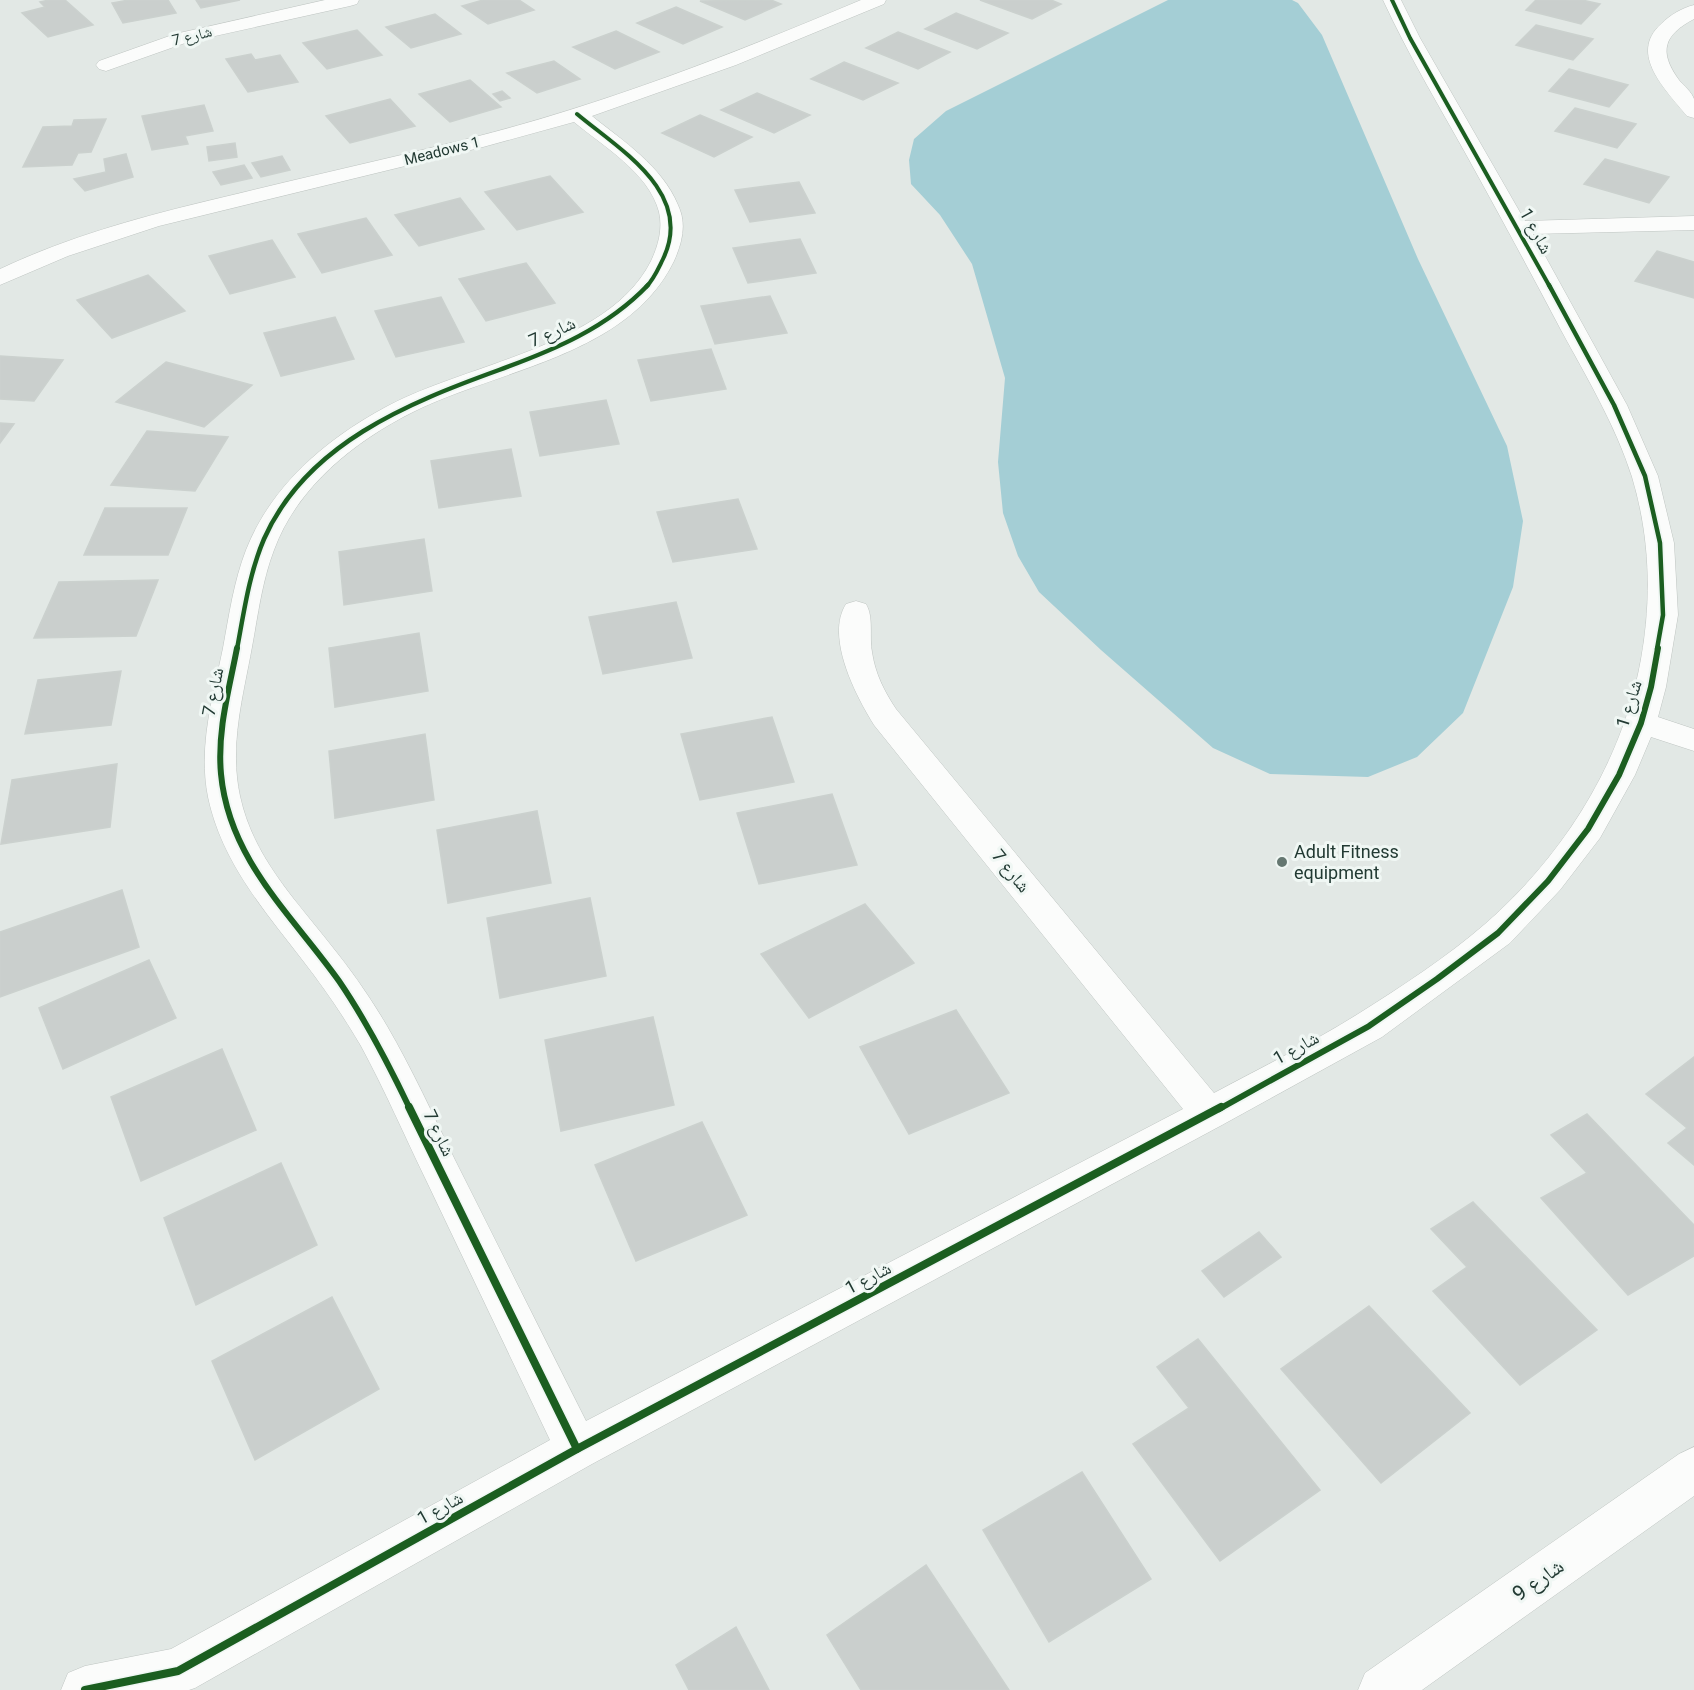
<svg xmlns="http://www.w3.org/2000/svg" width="1694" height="1690" viewBox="0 0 1694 1690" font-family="Roboto,'Noto Naskh Arabic',sans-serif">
	<rect width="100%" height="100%" fill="#e2e8e5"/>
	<path fill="#a4ced5" d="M1168,0H1292L1298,3L1322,35L1418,259L1507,446L1523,521L1513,587L1463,713L1417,757L1368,777L1270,774L1213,748L1101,650L1039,592L1018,556L1003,513L998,462L1005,378L972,264L940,215L911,184L909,160L914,139L946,111Z"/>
	<g fill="#cacfcd" stroke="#cbd1ce" stroke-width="1.5">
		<path d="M49,0H65L93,25L48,37L22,13L45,7L40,2Z"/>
		<path d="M129,0H168L176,13L123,23L112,3Z"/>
		<path d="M196,0H240L201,8Z"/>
		<path d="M483,0H519L534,10L488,24L462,6Z"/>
		<path d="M771,0L781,4L745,20L700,1Z"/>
		<path d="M980,0H1051L1061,4L1032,19Z"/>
		<path d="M1536,0H1582L1600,4L1581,24L1526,10Z"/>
		<path d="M676,7L722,27L683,44L637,23Z"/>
		<path d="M956,13L1008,33L977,49L925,29Z"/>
		<path d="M435,14L461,34L411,48L386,27Z"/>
		<path d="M1536,25L1593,39L1573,60L1516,45Z"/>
		<path d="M357,30L382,55L327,69L303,43Z"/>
		<path d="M616,31L659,52L615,69L573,47Z"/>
		<path d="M898,32L950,52L918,69L866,48Z"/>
		<path d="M251,54L255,60L280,55L298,82L248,92L226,59Z"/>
		<path d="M554,61L580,79L537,93L507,73Z"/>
		<path d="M844,62L898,83L863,100L811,79Z"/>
		<path d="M1569,69L1628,85L1609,107L1549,91Z"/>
		<path d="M470,80L501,107L450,122L419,94Z"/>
		<path d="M502,91L510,98L500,101L493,94Z"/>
		<path d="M757,93L810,115L774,133L721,110Z"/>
		<path d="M390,99L415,126L350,143L326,116Z"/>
		<path d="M204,105L213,131L185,136L188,144L152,150L142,116Z"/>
		<path d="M1575,108L1636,124L1617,148L1555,131Z"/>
		<path d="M700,115L752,137L714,157L662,133Z"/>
		<path d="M106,119L91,152L78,153L72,165L23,167L43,127L72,126L74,120Z"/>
		<path d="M235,143L237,157L209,161L207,147Z"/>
		<path d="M126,154L133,177L85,191L74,179L106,172L104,159Z"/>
		<path d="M282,156L290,170L261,177L252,163Z"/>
		<path d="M1605,159L1669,177L1649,203L1584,184Z"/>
		<path d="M244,165L252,178L221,185L213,172Z"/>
		<path d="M550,176L583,212L517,230L485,192Z"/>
		<path d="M799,182L815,213L750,222L735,190Z"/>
		<path d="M460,198L484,229L419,246L395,215Z"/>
		<path d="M366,218L392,255L322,273L298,234Z"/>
		<path d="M800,239L816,273L748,283L733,248Z"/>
		<path d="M272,240L295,277L230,294L209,256Z"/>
		<path d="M1657,251L1694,262V298L1635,281Z"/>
		<path d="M526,263L555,303L486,321L459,279Z"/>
		<path d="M148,275L185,311L112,338L77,300Z"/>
		<path d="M770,296L787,333L715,344L701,306Z"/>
		<path d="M441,297L464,342L396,357L375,311Z"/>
		<path d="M335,317L354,359L281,376L264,333Z"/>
		<path d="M711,349L726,389L651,401L638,360Z"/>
		<path d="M0,356L63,360L34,401L0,399Z"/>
		<path d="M166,362L252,385L204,427L116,402Z"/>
		<path d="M606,400L619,444L540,456L530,412Z"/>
		<path d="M0,423L14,424L0,443Z"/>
		<path d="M147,431L228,437L195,491L111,485Z"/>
		<path d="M511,449L521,496L439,508L431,461Z"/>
		<path d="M738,499L757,549L673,562L657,512Z"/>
		<path d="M105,508H187L168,555H84Z"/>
		<path d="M424,539L432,591L344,605L339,552Z"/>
		<path d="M158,580L136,636L34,638L59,582Z"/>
		<path d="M676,602L692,658L603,674L589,617Z"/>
		<path d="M419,633L428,691L335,707L329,648Z"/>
		<path d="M121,671L111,725L25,734L38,680Z"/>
		<path d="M772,717L794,782L700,800L681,734Z"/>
		<path d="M425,734L434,800L335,818L329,751Z"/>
		<path d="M117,764L110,827L1,844L12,780Z"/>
		<path d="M832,794L857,865L759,884L737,813Z"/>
		<path d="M537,811L551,883L448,903L437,830Z"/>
		<path d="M122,890L139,947L0,997V932Z"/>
		<path d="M590,898L606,976L500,998L487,918Z"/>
		<path d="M865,904L914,963L809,1018L761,954Z"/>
		<path d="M149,960L176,1018L63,1069L39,1008Z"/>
		<path d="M956,1010L1009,1093L909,1134L860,1047Z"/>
		<path d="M653,1017L674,1105L561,1131L545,1040Z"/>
		<path d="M222,1049L256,1130L141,1181L111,1097Z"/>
		<path d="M1694,1057V1165L1668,1143L1687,1128L1646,1094Z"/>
		<path d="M1587,1114L1694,1225V1256L1628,1295L1541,1198L1587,1173L1551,1135Z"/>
		<path d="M702,1122L747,1215L636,1261L595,1165Z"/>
		<path d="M281,1163L317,1245L196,1305L164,1218Z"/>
		<path d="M1473,1202L1597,1330L1520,1385L1433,1291L1467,1267L1431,1229Z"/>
		<path d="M1259,1232L1281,1257L1224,1297L1202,1271Z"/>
		<path d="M332,1297L379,1389L255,1460L212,1361Z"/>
		<path d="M1369,1306L1470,1413L1381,1483L1281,1369Z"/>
		<path d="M1198,1339L1320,1490L1220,1561L1133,1444L1189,1408L1157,1367Z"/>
		<path d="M1082,1472L1151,1579L1049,1642L983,1530Z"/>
		<path d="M926,1565L1009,1690H861L827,1635Z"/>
		<path d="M736,1627L769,1690H689L676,1665Z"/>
	</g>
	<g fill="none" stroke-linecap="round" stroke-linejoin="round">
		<g stroke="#bfc5c2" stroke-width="1">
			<g id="street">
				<path d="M325,0H359L357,4L350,6L188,42L106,71L99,69L96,65L99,61L175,34Z"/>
				<path d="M861,0H886L884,4L736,65L592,116C623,141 662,166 678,205C687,224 682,243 674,261C628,356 499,369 413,412C355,441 297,487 274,550C262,581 258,615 252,647C243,697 229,745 240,796C253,856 293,897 330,944C351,970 370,997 387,1026C412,1069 433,1115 455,1160C499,1247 542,1334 586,1421L1183,1109L874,725C856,696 825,637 846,604L856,601L866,604C874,617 869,637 872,652C875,673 884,691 896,709L1214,1093C1262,1067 1312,1043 1358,1014C1401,987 1447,957 1485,924C1564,855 1623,761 1641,659C1652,598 1650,537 1632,477C1616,426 1586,376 1561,330C1530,271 1499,214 1467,156C1438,104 1408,54 1383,0H1401L1420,38L1525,221L1694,216V230L1533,234L1627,405L1658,476L1674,543L1678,615L1666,687L1658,717L1694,729V751L1651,737L1635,775L1600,838L1560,890L1510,943L1382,1037L1222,1125L592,1464L195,1688L189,1690H61L68,1673L85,1666L171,1649L550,1440C509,1354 468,1268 427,1182C405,1137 385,1090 361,1046C344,1017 325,989 304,962C265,911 222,863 208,797C198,746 213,697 223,648C229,615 234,581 246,550C271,486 325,440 384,408C463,364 608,347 651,261C658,246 663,229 659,212C649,173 603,146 574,122L483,147L159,226L68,256L0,285V269C72,235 148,215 224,197C305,177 387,159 467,139C603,105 733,54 861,0Z"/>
				<path d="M1694,5V19C1664,35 1658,51 1679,80C1683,85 1692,92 1694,99C1694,104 1694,113 1694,118L1687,116C1666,90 1628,54 1661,24C1670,15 1682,8 1694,5Z"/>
				<path d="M1694,1447V1496L1422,1690H1358L1365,1673L1679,1454Z"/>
			</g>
		</g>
		<use href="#street" fill="#fbfcfb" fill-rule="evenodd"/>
		<g stroke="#f0f7f4" stroke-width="6">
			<g id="cycleway-far3">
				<path d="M1392,0L1410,38L1550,287"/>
				<path d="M577,114C620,150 695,193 663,259C658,269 654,279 646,287"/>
			</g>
		</g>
		<g stroke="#f0f7f4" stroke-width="8">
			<g id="cycleway-far2">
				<path d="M1549,285L1614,405L1645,476L1660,543L1663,615L1657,649"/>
				<path d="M237,649C244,612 249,574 264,539C306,444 408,403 499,370C554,350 607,328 648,285"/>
			</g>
		</g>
		<g stroke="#f0f7f4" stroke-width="10">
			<g id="cycleway-far1">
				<path d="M237,648C229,690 217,731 221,774C229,860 292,915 339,981C367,1022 389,1065 410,1109"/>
				<path d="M1219,1109L1369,1026L1437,979L1498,933L1548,881L1588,829L1619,775L1641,723L1651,687L1658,648"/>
			</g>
		</g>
		<g stroke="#f0f7f4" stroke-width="11">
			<g id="cycleway">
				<path d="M409,1107L577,1449"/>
				<path d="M85,1690L178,1671L577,1449L1221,1107"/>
			</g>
		</g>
		<use href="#cycleway-far3" stroke="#1b5e20" stroke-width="4"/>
		<use href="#cycleway-far2" stroke="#1b5e20" stroke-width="4.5"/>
		<use href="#cycleway-far1" stroke="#1b5e20" stroke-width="6"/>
		<use href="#cycleway" stroke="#1b5e20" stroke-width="8"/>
	</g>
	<circle fill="#657771" stroke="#f0f7f4" stroke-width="2" cx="1282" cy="862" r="6"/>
	<g text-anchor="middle" stroke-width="6" stroke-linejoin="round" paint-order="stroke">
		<g font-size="15" fill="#223a33" stroke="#f0f7f4">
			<text transform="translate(192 36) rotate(-14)" y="5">شارع 7</text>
			<text transform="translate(442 151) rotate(-14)" y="5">Meadows 1</text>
		</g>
		<g font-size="18" fill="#223a33" stroke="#f0f7f4">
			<text transform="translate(1536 231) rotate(61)" y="6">شارع 1</text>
			<text transform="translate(552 332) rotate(-24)" y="6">شارع 7</text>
			<text transform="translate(213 692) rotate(-79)" y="6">شارع 7</text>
			<text transform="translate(1629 704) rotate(-73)" y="6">شارع 1</text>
			<text transform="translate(1011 871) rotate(51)" y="6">شارع 7</text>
			<text transform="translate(1296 1048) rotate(-29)" y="6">شارع 1</text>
			<text transform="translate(439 1133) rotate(64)" y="6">شارع 7</text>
			<text transform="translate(868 1278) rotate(-28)" y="6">شارع 1</text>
			<text transform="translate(440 1508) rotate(-29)" y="6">شارع 1</text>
		</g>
		<g font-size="18" fill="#223a33" stroke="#f0f7f4" text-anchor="start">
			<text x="1294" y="858">Adult Fitness<tspan x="1294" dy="21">equipment</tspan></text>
		</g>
		<g font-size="21" fill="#223a33" stroke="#f0f7f4">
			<text transform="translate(1538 1580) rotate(-35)" y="7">شارع 9</text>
		</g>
	</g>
</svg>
